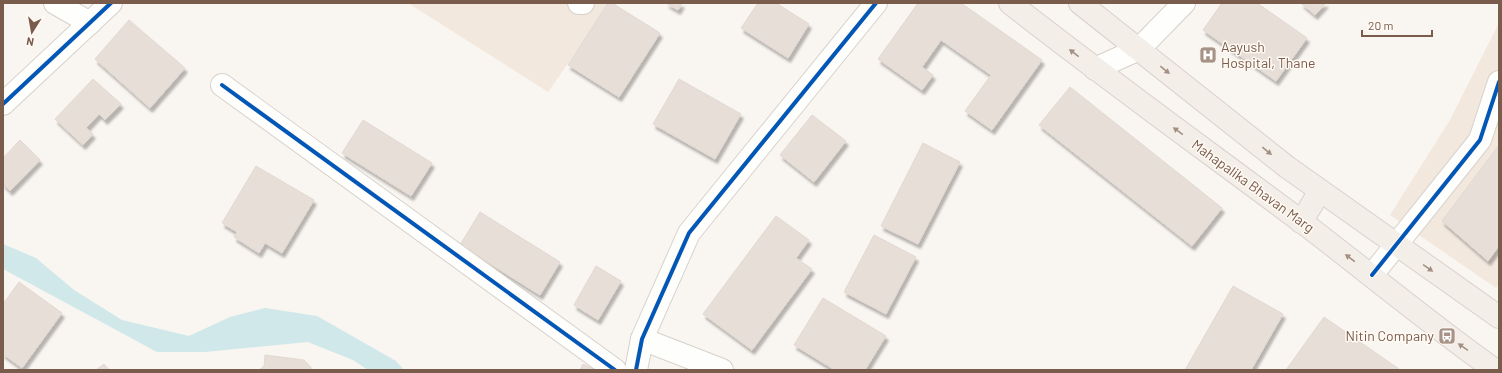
<svg xmlns="http://www.w3.org/2000/svg" width="1502" height="373" viewBox="0 0 1502 373" font-family="Barlow,sans-serif">
	<defs>
		<filter id="shadow"><feDropShadow dx="2.5" dy="4.5" stdDeviation="1" flood-color="#0004"/></filter>
	</defs>
	<rect width="100%" height="100%" fill="#f9f5f0"/>
	<g fill="#f2e8de">
		<path d="M408,3H610L548,92Z"/>
		<path d="M1499,23V284L1496,288L1390,215L1450,120Z"/>
	</g>
	<path fill="#d0e8ea" d="M3,244L36,258L74,290L122,320L189,336L230,317L265,308L317,316L396,361L404,370H368L353,360L308,342L205,352H157L3,269Z"/>
	<g fill="#e6ded7" stroke="#e2d8d2" filter="url(#shadow)">
		<path d="M608,3H612L660,33L619,97L568,65Z"/>
		<path d="M666,3H682L678,10Z"/>
		<path d="M758,3H776L809,24L788,58L741,28Z"/>
		<path d="M918,3H961L1042,60L992,130L965,111L991,75L941,40L922,67L933,75L922,90L878,59Z"/>
		<path d="M1222,3H1257L1307,38L1276,81L1203,30Z"/>
		<path d="M1301,3H1326L1315,15Z"/>
		<path d="M129,20L185,68L150,108L95,59Z"/>
		<path d="M93,79L121,104L105,120L99,114L86,128L93,134L83,145L55,119Z"/>
		<path d="M679,79L741,114L715,159L653,124Z"/>
		<path d="M1070,87L1222,208L1192,246L1039,125Z"/>
		<path d="M812,115L846,141L814,182L780,155Z"/>
		<path d="M363,120L432,163L411,196L342,153Z"/>
		<path d="M20,140L40,160L10,191L3,184V158Z"/>
		<path d="M923,143L960,162L918,244L881,226Z"/>
		<path d="M1499,145V246L1488,261L1442,221Z"/>
		<path d="M256,166L314,200L282,253L265,243L259,253L234,237L237,232L222,223Z"/>
		<path d="M480,212L560,262L540,295L460,245Z"/>
		<path d="M776,216L809,240L796,258L812,269L752,350L703,314Z"/>
		<path d="M874,235L916,257L886,314L844,292Z"/>
		<path d="M596,266L621,281L598,320L574,305Z"/>
		<path d="M19,282L62,313L22,368L3,354V304Z"/>
		<path d="M1233,286L1283,314L1251,370H1185Z"/>
		<path d="M823,298L886,336L865,370H835L794,345Z"/>
		<path d="M1324,317L1399,369L1398,370H1286Z"/>
		<path d="M265,355L304,360L313,370H259L264,366Z"/>
		<path d="M104,364L109,370H96Z"/>
		<path d="M583,364L595,370H580Z"/>
	</g>
	<g fill="none" stroke-linecap="round" stroke-linejoin="round">
		<g stroke="#d7d1cb" stroke-width="24">
			<g id="minor">
				<path d="M55,3L90,23"/>
				<path d="M579,3H583"/>
				<path d="M1095,69L1139,49L1184,3"/>
				<path d="M222,85L615,370"/>
				<path d="M3,104L111,3"/>
				<path d="M1372,275L1480,140L1499,82"/>
				<path d="M642,339L722,370"/>
				<path d="M636,370L642,339L689,233L876,3"/>
			</g>
		</g>
		<g stroke="#dad1cc" stroke-width="24">
			<g id="major">
				<path d="M1010,3C1107,79 1207,151 1306,225C1369,273 1430,324 1495,370"/>
				<path d="M1080,3L1287,167L1499,317"/>
				<path d="M1301,222L1320,191"/>
			</g>
		</g>
		<use href="#minor" stroke="#fefefd" stroke-width="22"/>
		<use href="#major" stroke="#f3eee8" stroke-width="22"/>
		<g stroke="#fffaf3" stroke-width="6">
			<g id="cycleway">
				<path d="M222,85L615,370"/>
				<path d="M3,104L111,3"/>
				<path d="M1372,275L1480,140L1499,82"/>
				<path d="M636,370L642,339L689,233L876,3"/>
			</g>
		</g>
		<use href="#cycleway" stroke="#0057b8" stroke-width="4"/>
	</g>
	<defs><path id="oneway-solid" d="M-6-.8H1V-3.2L6.5 0L1 3.2V.8H-6Z"/></defs>
	<g fill="#a48f83">
		<use href="#oneway-solid" transform="translate(1074 53) rotate(-142)"/>
		<use href="#oneway-solid" transform="translate(1165 70) rotate(39)"/>
		<use href="#oneway-solid" transform="translate(1178 131) rotate(-144)"/>
		<use href="#oneway-solid" transform="translate(1267 151) rotate(39)"/>
		<use href="#oneway-solid" transform="translate(1350 258) rotate(-143)"/>
		<use href="#oneway-solid" transform="translate(1428 268) rotate(35)"/>
		<use href="#oneway-solid" transform="translate(1463 347) rotate(-145)"/>
	</g>
	<defs>
		<g id="hospital-square" transform="scale(0.9)"><rect x="-9" y="-9" width="18" height="18" rx="4" fill="#a69286" stroke="#fffaf3"/><path d="M-5-5h3v3.5h4V-5h3V5h-3V1.5h-4V5h-3Z" fill="#fff"/></g>
		<g id="bus-square" transform="scale(0.9)"><rect x="-9" y="-9" width="18" height="18" rx="4" fill="#a69286" stroke="#fffaf3"/><path d="M-5-6H5V4H4V6H2V4H-2V6H-4V4H-5ZM-3.5-4V0h7V-4ZM-3.5 1.2v1.5H-2V1.2ZM2 1.2v1.5H3.5V1.2Z" fill="#fff"/></g>
	</defs>
	<g fill-rule="evenodd">
		<use href="#hospital-square" x="1208" y="55"/>
		<use href="#bus-square" x="1447" y="336"/>
	</g>
	<g text-anchor="middle" stroke-width="3" stroke-linejoin="round" paint-order="stroke">
		<g font-size="14" fill="#7a5c4d" stroke="#fffaf3" text-anchor="start">
			<text x="1221" y="52">Aayush<tspan x="1221" dy="16">Hospital, Thane</tspan></text>
			<text x="1434" y="341" text-anchor="end">Nitin Company</text>
		</g>
		<g font-size="14" fill="#7a5c4d" stroke="#fffaf3">
			<text transform="translate(1253 186) rotate(36)" y="5">Mahapalika Bhavan Marg</text>
		</g>
	</g>
	<rect width="1502" height="373" fill="none" stroke="#7a5c4d" stroke-width="8"/>
	<g transform="translate(32 32) rotate(191)" stroke="#fffaf3" stroke-width="3" paint-order="stroke">
	<path d="M0-3L7 15L0 10L-7 15Z" fill="#7a5c4d"/>
	<text y="-6" font-size="11" font-weight="bold" text-anchor="middle" fill="#7a5c4d">N</text>
	</g>
	<path d="M1362 30v6h70v-6" fill="none" stroke="#7a5c4d" stroke-width="2"/>
	<text x="1368" y="30" font-size="12" fill="#7a5c4d" stroke="#fffaf3" stroke-width="3" paint-order="stroke">20 m</text>
</svg>
